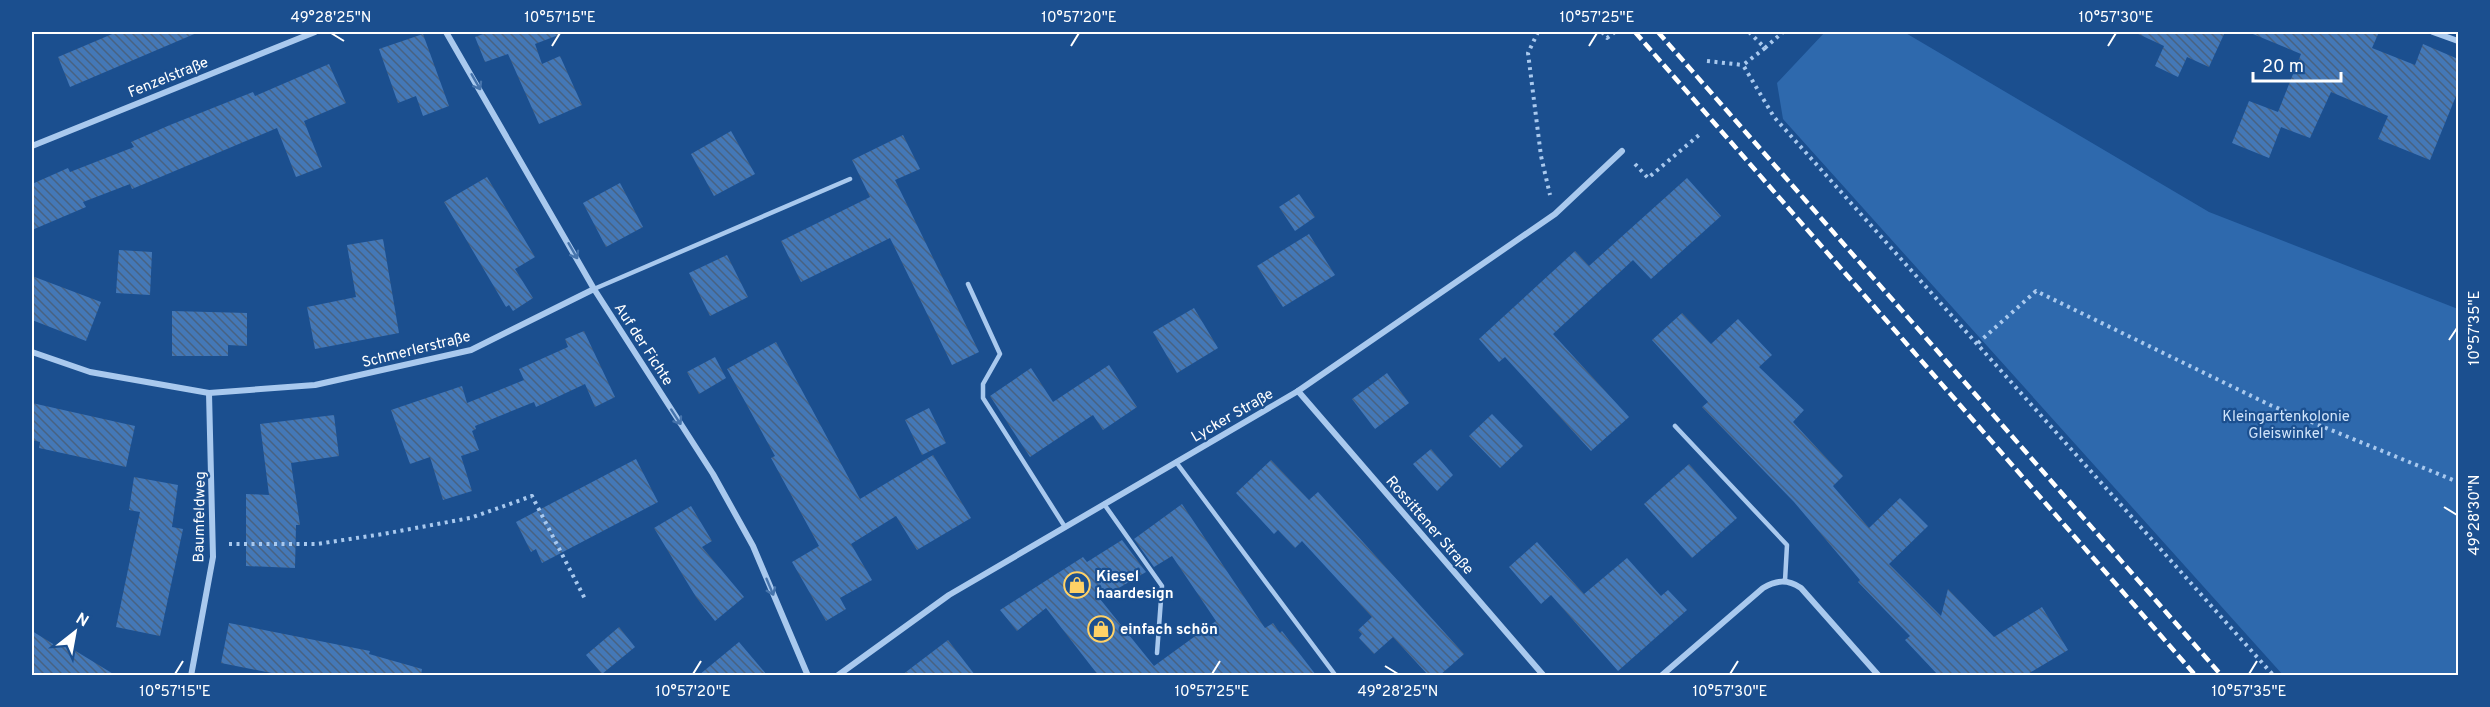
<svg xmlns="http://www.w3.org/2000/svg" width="2490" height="707" viewBox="0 0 2490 707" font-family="Overpass,sans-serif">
	<defs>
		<pattern id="building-back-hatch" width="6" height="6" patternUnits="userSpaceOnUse" patternTransform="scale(1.5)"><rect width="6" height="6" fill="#4478b7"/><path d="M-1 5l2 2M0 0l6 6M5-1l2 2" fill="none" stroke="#486282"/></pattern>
	</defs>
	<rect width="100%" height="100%" fill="#1b4f8f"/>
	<path fill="#2e69ad" d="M1825,32H1904L2209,212L2458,309V675H2283L1783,119L1777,83Z"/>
	<g fill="url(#building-back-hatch)">
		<path d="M117,32H199L70,87L58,57Z"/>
		<path d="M489,32H561V34L535,44L542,64L560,56L582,105L539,124L508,54L485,62L475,37Z"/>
		<path d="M2134,32H2225L2209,67L2187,57L2178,77L2155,66L2164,46Z"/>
		<path d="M2248,32H2379L2372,48L2415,65L2423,44L2458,59V91L2430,160L2378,139L2388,116L2331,92L2310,138L2281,127L2269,158L2232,143L2249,101L2278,112L2301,54Z"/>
		<path d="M423,34L449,106L423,116L416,96L398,103L379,49Z"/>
		<path d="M329,64L346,103L304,121L322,167L296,177L277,128L132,189L130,184L83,202L86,207L32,230V184L68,168L70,172L134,147L131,142L170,125L253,92L255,96Z"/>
		<path d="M731,131L755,174L714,196L691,154Z"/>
		<path d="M903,135L920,169L895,180L979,352L952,365L890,238L801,282L781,241L870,197L852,160Z"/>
		<path d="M487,177L535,257L515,269L533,298L513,311L509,305L506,307L444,202Z"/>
		<path d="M1687,178L1721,216L1651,279L1633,260L1553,334L1629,417L1591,451L1505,357L1499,362L1479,339L1575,251L1589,266Z"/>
		<path d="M620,183L643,227L606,247L583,203Z"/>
		<path d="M1299,194L1315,217L1295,231L1279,207Z"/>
		<path d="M1309,234L1335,275L1283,307L1257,266Z"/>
		<path d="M383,239L399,333L315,349L307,307L356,297L347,245Z"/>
		<path d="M119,250L152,252L150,295L116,293Z"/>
		<path d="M727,255L748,297L710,316L689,273Z"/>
		<path d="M32,276L101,302L86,341L32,320Z"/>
		<path d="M1194,308L1218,348L1177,373L1153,332Z"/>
		<path d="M172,311L247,313V346L228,345V356H172Z"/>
		<path d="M1682,313L1711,344L1738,319L1772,355L1759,367L1804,410L1793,422L1843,476L1833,486L1869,528L1900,498L1928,526L1889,564L1941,616L1948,589L1994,637L2042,607L2068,650L2026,675H1938L1905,640L1910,636L1858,582L1860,580L1794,502L1702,407L1708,402L1652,340Z"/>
		<path d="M584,331L615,397L595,407L585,384L536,407L534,402L475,426L476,429L472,431L479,450L461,456L472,491L443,500L430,457L410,464L391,410L462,386L467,403L524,380L519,369L568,347L565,339Z"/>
		<path d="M776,342L860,499L933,455L971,518L917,550L896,516L851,544L872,580L840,598L846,609L826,621L792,562L819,546L771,458L775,456L727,369Z"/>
		<path d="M715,357L726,378L699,394L687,372Z"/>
		<path d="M1109,365L1137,407L1103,430L1093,415L1030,457L990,396L1031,368L1053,402Z"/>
		<path d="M1387,373L1409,403L1375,429L1352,399Z"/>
		<path d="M32,403L135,426L126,467L39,448L40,442L32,440Z"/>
		<path d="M929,408L946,443L922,455L905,420Z"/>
		<path d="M1492,414L1523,446L1500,468L1469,436Z"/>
		<path d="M334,415L339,456L291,463L300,525H296L295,568L246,566V494L269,495L260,424Z"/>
		<path d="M1431,449L1453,475L1437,491L1413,464Z"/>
		<path d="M636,459L658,502L542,563L536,549L531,552L516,522Z"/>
		<path d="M1271,460L1309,500L1318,492L1464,654L1440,675H1428L1393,637L1374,654L1359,638L1362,634L1358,630L1372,617L1302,541L1295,548L1278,530L1274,534L1236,493Z"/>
		<path d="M1689,464L1737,518L1692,558L1644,504Z"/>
		<path d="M134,477L178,485L172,527L183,529L160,636L116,627L140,512L129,510Z"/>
		<path d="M1182,504L1265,628L1273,623L1280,633L1282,631L1316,675H1098L1046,608L1017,631L1000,610L1083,557L1087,562L1122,540L1146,572L1100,599L1154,666L1216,621L1172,556L1154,567L1134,539Z"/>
		<path d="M691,506L712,541L702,547L744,597L715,621L696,597L654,528Z"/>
		<path d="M1537,542L1584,594L1627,558L1661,596L1668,590L1687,610L1618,671L1551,595L1541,604L1509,567Z"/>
		<path d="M229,623L370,651L369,654L422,669L421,675H282L221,663Z"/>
		<path d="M619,627L635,647L602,674L586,655Z"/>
		<path d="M32,631L58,647L61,642L115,675H32Z"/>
		<path d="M948,640L975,675H902Z"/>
		<path d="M739,642L767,675H699Z"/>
	</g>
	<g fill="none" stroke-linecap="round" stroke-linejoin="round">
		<g stroke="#a9c9ee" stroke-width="4" stroke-dasharray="3 4.5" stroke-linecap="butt">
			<path d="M1538,32L1528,53L1541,156L1550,195"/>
			<path d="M1602,32L1607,38L1615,32"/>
			<path d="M1749,32L1765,48L1783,32"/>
			<path d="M1765,48L1743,65L1774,117L2274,676"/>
			<path d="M1707,61L1743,65"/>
			<path d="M1635,164L1648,178L1699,135"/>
			<path d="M1978,343L2036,291L2270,405L2458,482"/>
			<path d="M229,544H317L383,534L470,518L532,496L585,599"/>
		</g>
		<g stroke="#a9c9ee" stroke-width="4.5">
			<path d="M968,284L1000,354L983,384V398L1065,527"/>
			<path d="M594,289L850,179"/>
			<path d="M1675,426L1787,545L1785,581"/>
			<path d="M1176,462L1336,676"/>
			<path d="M1104,504L1162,586L1157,653"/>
		</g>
		<g stroke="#a9c9ee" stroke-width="6">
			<path d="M446,32L594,289L713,474L753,546L808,676"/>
			<path d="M2433,32L2458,41"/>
			<path d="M32,146L315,32"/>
			<path d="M32,352L90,372L209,393L315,385L471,350L594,289"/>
			<path d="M1298,391L1544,676"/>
			<path d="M191,676L213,557L209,393"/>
			<path d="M837,676L949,595L1298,391L1555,214L1622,151"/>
			<path d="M1661,676L1763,588C1777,580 1787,579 1801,588L1879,676"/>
		</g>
		<g stroke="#fff" stroke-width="4.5" stroke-dasharray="10 4.5" stroke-linecap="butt">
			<path d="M1635,32L2196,676"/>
			<path d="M1658,32L2222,676"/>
		</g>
	</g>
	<defs><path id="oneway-shaft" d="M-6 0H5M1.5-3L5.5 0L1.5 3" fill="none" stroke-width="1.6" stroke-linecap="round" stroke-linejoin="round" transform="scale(1.5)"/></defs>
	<g stroke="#4674ac">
		<use href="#oneway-shaft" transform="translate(476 82) rotate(60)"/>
		<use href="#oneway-shaft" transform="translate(573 251) rotate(60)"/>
		<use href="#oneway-shaft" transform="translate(676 417) rotate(57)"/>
		<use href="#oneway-shaft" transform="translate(770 587) rotate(67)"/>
	</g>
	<path fill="none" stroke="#fff" stroke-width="2" d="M331,33L344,41M552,46L560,33M1071,46L1079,33M1589,46L1597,33M2108,46L2116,33M2449,340L2457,328M2444,507L2457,515M1385,666L1398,674M175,674L183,661M693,674L701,661M1212,674L1220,661M1730,674L1738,661M2249,674L2257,661"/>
	<defs>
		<g id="shop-ring" transform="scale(1.35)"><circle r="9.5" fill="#1b4f8f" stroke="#ffd166" stroke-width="1.5"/><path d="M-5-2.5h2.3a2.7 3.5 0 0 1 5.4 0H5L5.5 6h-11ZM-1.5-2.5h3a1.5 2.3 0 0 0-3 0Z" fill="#ffd166"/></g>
	</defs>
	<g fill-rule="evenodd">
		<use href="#shop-ring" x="1077" y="585"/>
		<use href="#shop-ring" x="1101" y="629"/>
	</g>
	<g text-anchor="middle" stroke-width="4.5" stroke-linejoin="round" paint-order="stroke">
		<g font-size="15" fill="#fff" stroke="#1b4f8f">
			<text transform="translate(168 77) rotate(-22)" y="5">Fenzelstraße</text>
			<text transform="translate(644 344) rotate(57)" y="5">Auf der Fichte</text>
			<text transform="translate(416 349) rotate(-14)" y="5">Schmerlerstraße</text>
			<text transform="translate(1232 415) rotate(-30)" y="5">Lycker Straße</text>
			<text transform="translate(199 517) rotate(-89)" y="5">Baumfeldweg</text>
			<text transform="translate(1430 525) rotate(49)" y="5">Rossittener Straße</text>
		</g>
		<g font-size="15" fill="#cfe3fa" stroke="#1b4f8f">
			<text x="2286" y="421">Kleingartenkolonie<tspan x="2286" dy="17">Gleiswinkel</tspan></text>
		</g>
		<g font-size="15" font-weight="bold" fill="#fff" stroke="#1b4f8f" text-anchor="start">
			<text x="1096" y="581">Kiesel<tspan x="1096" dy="17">haardesign</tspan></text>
			<text x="1120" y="634">einfach schön</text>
		</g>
	</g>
	<rect width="2490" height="707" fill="none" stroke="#1b4f8f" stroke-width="66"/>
	<g transform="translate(75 632) rotate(31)" stroke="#1b4f8f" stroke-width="4.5" paint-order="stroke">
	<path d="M0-4.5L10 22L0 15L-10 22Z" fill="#ffffff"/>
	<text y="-9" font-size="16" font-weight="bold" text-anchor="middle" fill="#ffffff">N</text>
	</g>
	<path d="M2253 72v9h88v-9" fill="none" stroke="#ffffff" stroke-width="3"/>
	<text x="2262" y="72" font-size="18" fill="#ffffff" stroke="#1b4f8f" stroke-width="4.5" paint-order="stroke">20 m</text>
	<rect x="33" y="33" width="2424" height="641" fill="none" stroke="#fff" stroke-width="2"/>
	<g font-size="15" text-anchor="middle" fill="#fff">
		<text x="331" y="22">49°28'25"N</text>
		<text x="560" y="22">10°57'15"E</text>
		<text x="1079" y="22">10°57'20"E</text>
		<text x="1597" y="22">10°57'25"E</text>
		<text x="2116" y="22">10°57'30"E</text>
		<text transform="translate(2474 328) rotate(-90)" y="5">10°57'35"E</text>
		<text transform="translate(2474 515) rotate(-90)" y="5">49°28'30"N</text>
		<text x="175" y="696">10°57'15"E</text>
		<text x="693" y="696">10°57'20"E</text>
		<text x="1212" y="696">10°57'25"E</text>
		<text x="1398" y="696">49°28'25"N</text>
		<text x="1730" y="696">10°57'30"E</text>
		<text x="2249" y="696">10°57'35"E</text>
	</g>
</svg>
